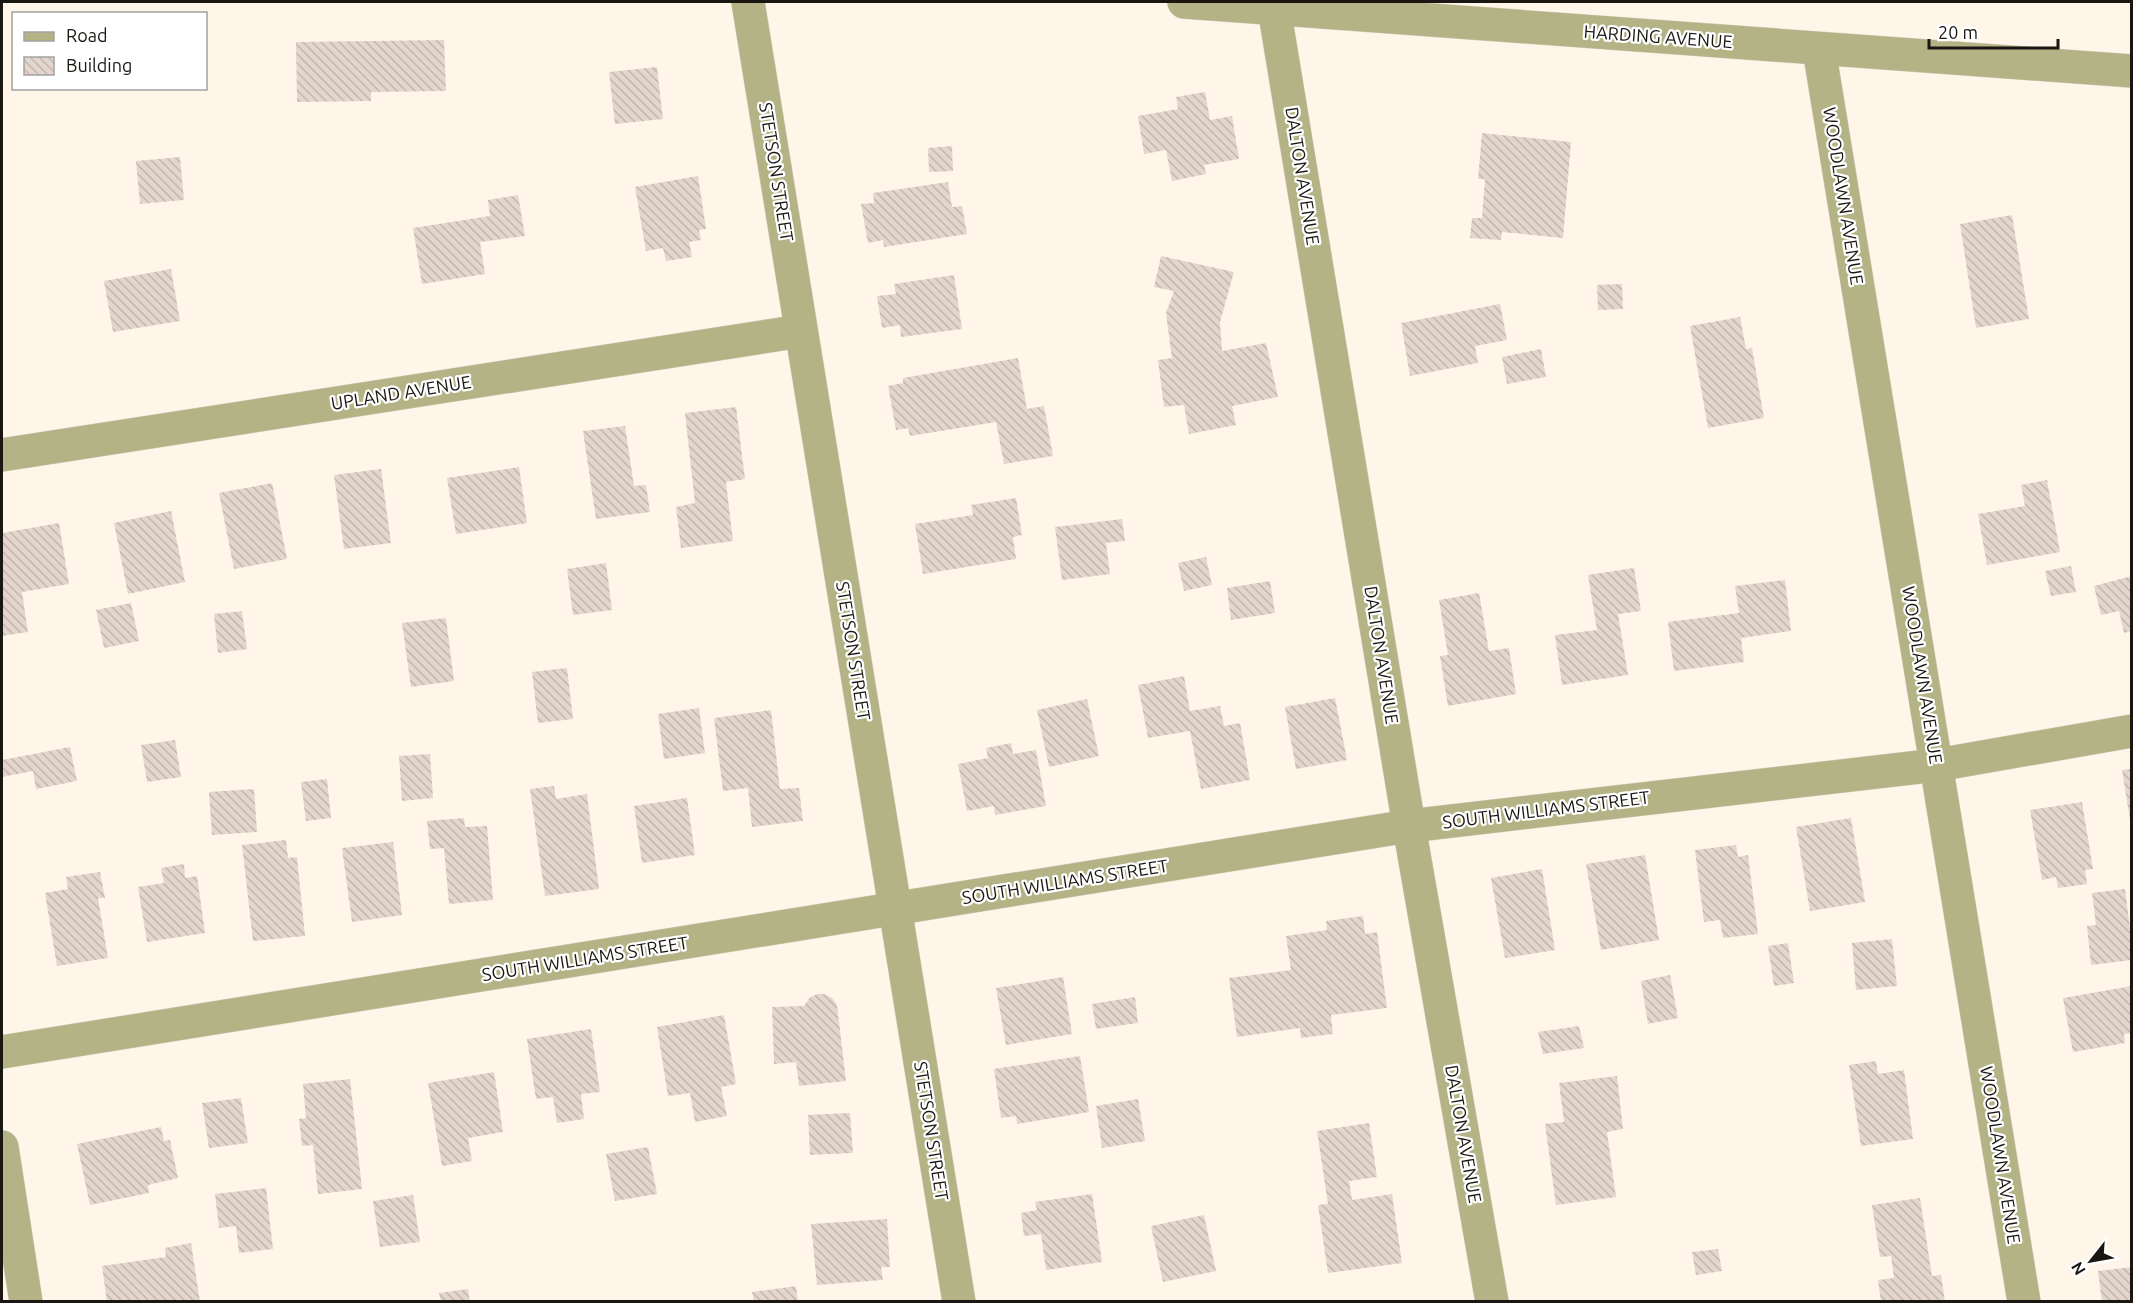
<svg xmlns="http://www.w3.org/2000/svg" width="2133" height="1303" viewBox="0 0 2133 1303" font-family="Ubuntu,sans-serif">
	<defs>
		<pattern id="building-back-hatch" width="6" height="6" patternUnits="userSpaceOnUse" patternTransform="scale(1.5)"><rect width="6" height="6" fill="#e4d6cd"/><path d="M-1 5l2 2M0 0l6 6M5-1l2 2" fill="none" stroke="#c3b7af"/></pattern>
	</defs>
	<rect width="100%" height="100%" fill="#fff6e9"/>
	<g fill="url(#building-back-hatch)">
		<path d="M444,40L446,91L371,92V101L297,102L296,42Z"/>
		<path d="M657,67L663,119L615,124L609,72Z"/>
		<path d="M1205,92L1210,120L1232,116L1239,159L1204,165L1206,174L1172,181L1166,150L1144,154L1138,116L1178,109L1176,97Z"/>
		<path d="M1482,133L1571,142L1563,238L1502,232L1501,240L1470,238L1472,218H1482L1485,179H1478Z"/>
		<path d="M952,146L953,171L929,172L928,148Z"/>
		<path d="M180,157L184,200L140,204L136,161Z"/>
		<path d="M698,176L706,229L699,230L701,240L689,242L692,257L666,261L663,248L646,251L635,187Z"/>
		<path d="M948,182L952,207L962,206L967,234L884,247L883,240L868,243L861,204L874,203L873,193Z"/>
		<path d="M518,195L525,236L480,242L485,274L422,284L413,228L490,216L488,200Z"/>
		<path d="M2012,215L2029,319L1976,328L1960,224Z"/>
		<path d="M1161,256L1234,272L1220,322L1222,351L1266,343L1278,397L1232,406L1236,425L1189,434L1184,405L1164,407L1158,360L1172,358L1166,313L1174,291L1154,287Z"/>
		<path d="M171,269L180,321L113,332L104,281Z"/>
		<path d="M954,275L962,329L901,337L900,325L882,328L877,296L896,294L894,284Z"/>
		<path d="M1622,284L1623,309L1598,310L1597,285Z"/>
		<path d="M1500,304L1507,340L1475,346L1478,363L1410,376L1401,323Z"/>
		<path d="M1740,317L1746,349L1752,348L1764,418L1708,428L1690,326Z"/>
		<path d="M1541,349L1546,377L1507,384L1502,357Z"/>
		<path d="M1018,358L1027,409L1044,406L1053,456L1004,464L996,422L910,436L908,428L896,430L888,386L903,383V378Z"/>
		<path d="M736,407L745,479L726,482L733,541L681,548L676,507L695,503L685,413Z"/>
		<path d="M625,426L634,486L646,485L650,512L596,519L583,431Z"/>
		<path d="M519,467L527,523L456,534L447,478Z"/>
		<path d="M381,469L391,543L344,549L334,475Z"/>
		<path d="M2047,480L2060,552L1987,565L1978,514L2025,506L2021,485Z"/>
		<path d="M272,483L287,559L234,569L219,493Z"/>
		<path d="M1016,498L1022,535L1013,537L1016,559L923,574L915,524L973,515L971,505Z"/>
		<path d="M171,511L185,582L128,594L114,523Z"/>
		<path d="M1122,519L1125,541L1106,543L1110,574L1062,580L1055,527Z"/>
		<path d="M59,523L69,584L22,592L28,632L2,636V533Z"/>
		<path d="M1206,557L1212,585L1184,591L1178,563Z"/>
		<path d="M606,563L612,610L573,615L567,569Z"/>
		<path d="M2071,566L2076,592L2051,596L2045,571Z"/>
		<path d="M1634,568L1641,611L1618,614L1628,675L1562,685L1555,635L1597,630L1588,575Z"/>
		<path d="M2132,576V631L2124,633L2119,611L2101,615L2094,586Z"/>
		<path d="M1785,580L1791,631L1741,638L1744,662L1674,671L1668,622L1739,613L1735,586Z"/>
		<path d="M1270,581L1275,613L1231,620L1227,588Z"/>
		<path d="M1479,593L1489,651L1509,648L1516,694L1448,706L1440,656L1448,655L1439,600Z"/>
		<path d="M131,603L139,641L104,648L96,610Z"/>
		<path d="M242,611L247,649L218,653L214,614Z"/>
		<path d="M446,618L454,681L411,687L402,623Z"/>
		<path d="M567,668L573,719L538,723L532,672Z"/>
		<path d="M1184,676L1190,711L1220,706L1224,726L1240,723L1250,780L1201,789L1190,731L1148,738L1138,685Z"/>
		<path d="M1335,698L1347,760L1296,769L1285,707Z"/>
		<path d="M1087,699L1099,756L1049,767L1037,710Z"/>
		<path d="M699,708L705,753L664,759L658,714Z"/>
		<path d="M771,710L780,789L799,788L803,821L752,827L748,788L723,791L714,718Z"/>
		<path d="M175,740L181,777L147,782L141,745Z"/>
		<path d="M1011,743L1013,754L1036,750L1046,806L995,815L994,806L967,811L958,764L988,758L986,748Z"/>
		<path d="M70,747L77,781L36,789L33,771L2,777V760Z"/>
		<path d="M430,754L433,798L402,801L399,756Z"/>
		<path d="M2132,769V820H2130L2122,770Z"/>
		<path d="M327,779L331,818L306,821L301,782Z"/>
		<path d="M554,786L556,799L587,794L599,889L545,896L530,789Z"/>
		<path d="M254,789L257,832L212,835L209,792Z"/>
		<path d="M687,798L695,855L642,863L634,806Z"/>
		<path d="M2082,802L2093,869L2085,870L2087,884L2058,888L2056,877L2042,880L2030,810Z"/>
		<path d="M464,818L465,827L487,826L493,900L449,904L444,848L430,849L427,821Z"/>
		<path d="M1851,818L1865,902L1810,911L1796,827Z"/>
		<path d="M286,840L288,858L297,857L305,936L253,941L242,845Z"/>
		<path d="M393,842L402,915L352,922L342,848Z"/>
		<path d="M1736,845L1738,857L1748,855L1758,934L1723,938L1720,920L1704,922L1695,850Z"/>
		<path d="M1645,855L1659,940L1601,950L1586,864Z"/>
		<path d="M184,864L185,878L197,876L205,933L147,942L138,887L164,883L161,868Z"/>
		<path d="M1542,869L1555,950L1505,958L1491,878Z"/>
		<path d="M100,872L105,898H98L108,958L57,966L45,893L68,889L66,877Z"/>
		<path d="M2125,889L2132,944V960L2091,965L2087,926L2096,925L2092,893Z"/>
		<path d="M1363,916L1365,934L1377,932L1387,1008L1331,1015L1333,1034L1301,1038L1300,1028L1237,1037L1229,978L1291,970L1286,936L1327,930L1326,921Z"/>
		<path d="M1892,939L1897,986L1856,990L1852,943Z"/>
		<path d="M1788,943L1794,983L1774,986L1768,946Z"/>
		<path d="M1670,975L1678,1018L1648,1024L1641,981Z"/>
		<path d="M1063,977L1072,1034L1006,1045L996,988Z"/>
		<path d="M2132,986V1033L2124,1034L2125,1043L2073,1052L2063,998Z"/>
		<path d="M818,994H824L832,998L837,1005L846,1081L799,1086L796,1062L774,1064L772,1007L804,1006L810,997Z"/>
		<path d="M1135,997L1138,1023L1096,1029L1092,1004Z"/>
		<path d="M724,1015L736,1084L721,1087L727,1116L695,1122L690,1093L668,1096L657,1027Z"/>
		<path d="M1579,1026L1584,1048L1543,1054L1538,1032Z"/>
		<path d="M591,1029L600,1092L581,1094L584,1119L557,1123L553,1097L536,1099L527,1039Z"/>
		<path d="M1080,1056L1089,1112L1017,1124L1016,1116L1001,1118L994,1069Z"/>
		<path d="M1876,1061L1878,1074L1904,1070L1913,1139L1861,1146L1849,1065Z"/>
		<path d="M494,1072L503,1132L468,1138L472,1161L442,1166L428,1083Z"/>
		<path d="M1617,1076L1623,1129L1607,1132L1616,1197L1556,1205L1545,1124L1564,1122L1559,1083Z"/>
		<path d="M350,1079L362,1189L318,1194L313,1145L302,1146L299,1119L306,1118L303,1084Z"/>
		<path d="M241,1098L248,1143L209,1148L202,1103Z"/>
		<path d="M1138,1099L1145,1141L1102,1148L1096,1106Z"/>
		<path d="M850,1113L853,1153L810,1155L808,1115Z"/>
		<path d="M1369,1123L1377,1177L1349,1181L1352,1200L1392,1194L1402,1263L1328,1273L1318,1205L1328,1204L1317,1131Z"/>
		<path d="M161,1127L164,1141L170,1140L178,1178L148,1185L149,1193L90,1205L77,1144Z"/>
		<path d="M648,1147L657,1194L615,1201L606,1154Z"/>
		<path d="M266,1188L273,1249L239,1253L236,1226L219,1228L215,1194Z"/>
		<path d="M1092,1194L1102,1262L1046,1270L1041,1234L1024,1236L1021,1213L1037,1210L1035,1202Z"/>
		<path d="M413,1195L420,1242L380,1247L373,1201Z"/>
		<path d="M1920,1198L1932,1276L1941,1275L1945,1302H1881L1878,1280L1894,1278L1891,1256L1880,1257L1872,1205Z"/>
		<path d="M1204,1215L1216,1271L1163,1282L1151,1226Z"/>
		<path d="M887,1219L890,1267H881L883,1280L817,1285L811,1224Z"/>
		<path d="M191,1243L200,1302H107L102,1266L166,1257L165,1248Z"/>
		<path d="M1718,1249L1722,1271L1696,1275L1692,1252Z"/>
		<path d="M2132,1267V1302H2102L2098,1271Z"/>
		<path d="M796,1286L798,1302H754L752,1292Z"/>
		<path d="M468,1289L470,1302H441L439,1293Z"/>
	</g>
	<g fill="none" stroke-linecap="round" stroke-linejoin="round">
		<g stroke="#dad2c7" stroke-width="34">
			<g id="street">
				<path d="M748,2L959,1302"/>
				<path d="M1184,2L2132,71"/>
				<path d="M1274,8L1409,826L1492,1302"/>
				<path d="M1819,49L2024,1302"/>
				<path d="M2,455L801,331"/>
				<path d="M2,1052L1409,826L1937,765L2132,731"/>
				<path d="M2,1147L26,1302"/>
			</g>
		</g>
		<use href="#street" stroke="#b4b385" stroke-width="33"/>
	</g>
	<g text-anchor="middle" stroke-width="4.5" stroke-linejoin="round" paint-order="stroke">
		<g font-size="18" fill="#1a1713" stroke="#fff">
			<text transform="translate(1658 37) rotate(4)" y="6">HARDING AVENUE</text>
			<text transform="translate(776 172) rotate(81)" y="6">STETSON STREET</text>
			<text transform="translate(1302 176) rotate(81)" y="6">DALTON AVENUE</text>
			<text transform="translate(1843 196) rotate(81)" y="6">WOODLAWN AVENUE</text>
			<text transform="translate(401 393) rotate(-9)" y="6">UPLAND AVENUE</text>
			<text transform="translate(853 651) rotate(81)" y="6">STETSON STREET</text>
			<text transform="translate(1381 655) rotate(81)" y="6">DALTON AVENUE</text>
			<text transform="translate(1922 675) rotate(81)" y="6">WOODLAWN AVENUE</text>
			<text transform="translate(1546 810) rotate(-7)" y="6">SOUTH WILLIAMS STREET</text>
			<text transform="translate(1065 882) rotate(-9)" y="6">SOUTH WILLIAMS STREET</text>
			<text transform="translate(585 959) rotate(-9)" y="6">SOUTH WILLIAMS STREET</text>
			<text transform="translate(931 1131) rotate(81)" y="6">STETSON STREET</text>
			<text transform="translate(1463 1134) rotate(80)" y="6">DALTON AVENUE</text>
			<text transform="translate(2000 1155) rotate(81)" y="6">WOODLAWN AVENUE</text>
		</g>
	</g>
	<rect width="2133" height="1303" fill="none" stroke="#1a1713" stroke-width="6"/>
	<rect x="12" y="12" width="195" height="78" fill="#ffffff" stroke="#a3a2a1" stroke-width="1.5"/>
	<rect x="24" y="32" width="30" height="9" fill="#b4b385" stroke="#a3a2a1" stroke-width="1.5"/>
	<text x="66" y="42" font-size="18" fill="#1a1713">Road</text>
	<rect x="24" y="57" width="30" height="18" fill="url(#building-back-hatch)" stroke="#a3a2a1" stroke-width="1.5"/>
	<text x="66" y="72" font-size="18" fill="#1a1713">Building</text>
	<g transform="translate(2091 1261) rotate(239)" stroke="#ffffff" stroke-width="4.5" paint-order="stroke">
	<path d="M0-4.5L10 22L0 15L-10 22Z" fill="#1a1713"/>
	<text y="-9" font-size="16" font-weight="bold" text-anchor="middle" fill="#1a1713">N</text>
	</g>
	<path d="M1929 39v9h129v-9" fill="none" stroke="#1a1713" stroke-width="3"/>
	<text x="1938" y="39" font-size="18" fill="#1a1713" stroke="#ffffff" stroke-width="4.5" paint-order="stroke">20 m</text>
</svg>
